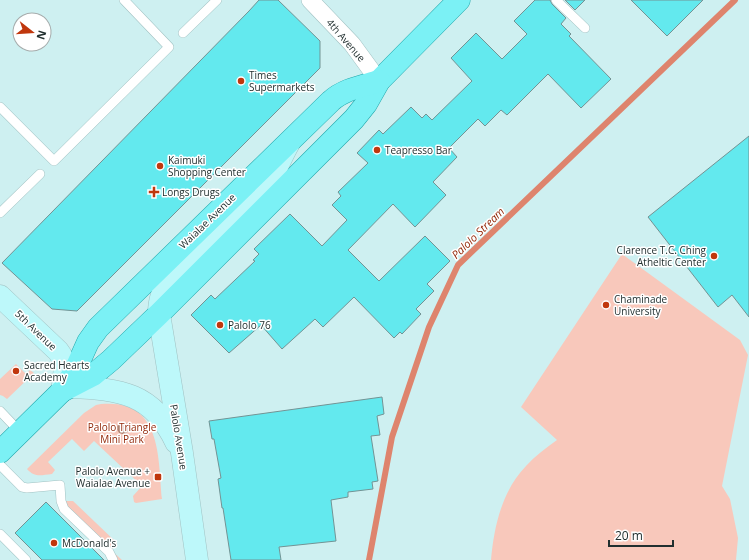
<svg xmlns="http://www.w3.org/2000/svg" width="749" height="560" viewBox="0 0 749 560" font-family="'Open Sans',sans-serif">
	<rect width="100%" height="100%" fill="#cef0f1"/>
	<g fill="#f8c8bb">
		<path d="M622,254L740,340L748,355L722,486L730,499L738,538L736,560H491C494,526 502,491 526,466C535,456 546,448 557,440L521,407Z"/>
		<path d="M16,364L26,374L30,370L34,373L7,399L3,396L0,395V379Z"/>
		<path d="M101,404C162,399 158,456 162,499L136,503L134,502L133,496L142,486L94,441L84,451L72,439L48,462L55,470L52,474C41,475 35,478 27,469L84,413L96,405Z"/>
		<path d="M61,501H73L117,543L111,550L122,560H113Z"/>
	</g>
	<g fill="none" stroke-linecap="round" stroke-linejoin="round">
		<path stroke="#de846d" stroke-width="6" d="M369,560L392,437L429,327L458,265L735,0"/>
	</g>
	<g fill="#63e9ee" stroke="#739394">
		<path d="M259,0H278L320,41V68L77,311L52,309L2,263L249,11Z"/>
		<path d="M535,0H550L552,4L566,18L561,24L571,34L569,36L611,79L581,108L548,74L507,115L501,110L485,126L478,119L449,148L457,157L433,182L446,195L415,227L393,204L348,250L379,281L425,236L450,261L427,284L434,291L416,309L421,314L402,334L400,332L394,338L354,297L323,327L315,319L282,349L261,325L229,353L191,315L211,295L215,299L255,261L253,260L259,254L254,249L290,214L322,246L347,220L332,205L341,196L338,192L368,163L357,153L379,130L383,134L411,107L422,118L426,114L432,120L472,81L451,58L476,33L502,59L527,34L514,21Z"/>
		<path d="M565,0H585L575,10Z"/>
		<path d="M631,0H703L667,36Z"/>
		<path d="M749,136V317L732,295L718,307L648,217Z"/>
		<path d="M382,397L384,414L377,416L380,435L371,436L378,481L372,482L373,489L348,492V497L331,500L336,541L279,547L281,560H231L223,508H222L218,479L221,478L214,439H212L209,421Z"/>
		<path d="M46,502L104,560H42L15,533Z"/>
	</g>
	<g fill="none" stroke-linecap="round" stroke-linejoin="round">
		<g stroke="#a1c2c3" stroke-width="10">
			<g id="lane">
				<path d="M556,0L585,28"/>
				<path d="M183,33L217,0"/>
				<path d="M0,107L54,161L169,47L124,0"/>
				<path d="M0,213L40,174"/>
				<path d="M0,411L20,432"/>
				<path d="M0,465L22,487L27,488L60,485L61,501L64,509L109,552L113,560"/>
				<path d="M0,534L26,560"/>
			</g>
		</g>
		<g stroke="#a1c2c3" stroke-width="18">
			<path id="street" d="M310,0L352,44L379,81"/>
		</g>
		<g stroke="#a1c2c3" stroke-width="23">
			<g id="secondary">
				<path d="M0,296L58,351C68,363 64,377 62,391"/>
				<path d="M71,387C120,389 153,393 176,442"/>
				<path d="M197,560L182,453L159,314C159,302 161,292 169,282L264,189C275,175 280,158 289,143"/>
			</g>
		</g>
		<g stroke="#22a7ab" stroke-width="23">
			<g id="primary">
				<path d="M62,391L93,375L111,360L159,314L354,119L366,104L379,81L459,0"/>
				<path d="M0,452L62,391L74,373L88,342L98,328L331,101C344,89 363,86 379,81"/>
			</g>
		</g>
		<use href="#lane" stroke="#fff" stroke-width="9"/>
		<use href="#street" stroke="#fff" stroke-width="17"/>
		<use href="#secondary" stroke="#bdf8fa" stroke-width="22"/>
		<use href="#primary" stroke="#7bf1f5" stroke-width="22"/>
	</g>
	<circle fill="#ae8372" cx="123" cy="428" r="6"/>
	<g fill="#c0370d" stroke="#fff" stroke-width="1.5">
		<circle cx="241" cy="81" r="4"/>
		<circle cx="377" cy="150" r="4"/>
		<circle cx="160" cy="166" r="4"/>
		<path d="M152 186h4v4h4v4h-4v4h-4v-4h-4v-4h4z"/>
		<circle cx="714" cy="256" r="4"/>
		<circle cx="606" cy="305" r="4"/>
		<circle cx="220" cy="325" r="4"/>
		<circle cx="16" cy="371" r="4"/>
		<rect x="154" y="473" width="8" height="8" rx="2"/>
		<circle cx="54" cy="543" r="4"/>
	</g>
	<g text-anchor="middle" stroke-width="3" stroke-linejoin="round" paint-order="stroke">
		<g font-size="10" fill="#212f2f" stroke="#fff">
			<text transform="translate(346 40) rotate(49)" y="4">4th Avenue</text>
			<text transform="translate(207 221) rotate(-44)" y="4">Waialae Avenue</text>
			<text transform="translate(36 330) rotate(44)" y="4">5th Avenue</text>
			<text transform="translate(179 437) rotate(81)" y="4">Palolo Avenue</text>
		</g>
		<g font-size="10" fill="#212f2f" stroke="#fff" text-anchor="start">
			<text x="249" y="79">Times<tspan x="249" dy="12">Supermarkets</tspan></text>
			<text x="385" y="154">Teapresso Bar</text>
			<text x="168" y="164">Kaimuki<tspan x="168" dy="12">Shopping Center</tspan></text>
			<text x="162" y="196">Longs Drugs</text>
			<text x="706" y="254" text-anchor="end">Clarence T.C. Ching<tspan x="706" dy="12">Atheltic Center</tspan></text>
			<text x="614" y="303">Chaminade<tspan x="614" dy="12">University</tspan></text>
			<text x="228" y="329">Palolo 76</text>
			<text x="24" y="369">Sacred Hearts<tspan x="24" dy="12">Academy</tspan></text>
			<text x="150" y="475" text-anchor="end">Palolo Avenue +<tspan x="150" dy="12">Waialae Avenue</tspan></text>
			<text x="62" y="547">McDonald's</text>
		</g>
		<g font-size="10" fill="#93290a" stroke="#fff">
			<text x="122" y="431">Palolo Triangle<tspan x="122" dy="12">Mini Park</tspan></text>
		</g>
		<g font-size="11" font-style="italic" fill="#922808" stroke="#fff">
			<text transform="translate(478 233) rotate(-44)" y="4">Palolo Stream</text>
		</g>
	</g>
	<g transform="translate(32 32) rotate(107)"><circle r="19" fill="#ffffff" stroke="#a6acac"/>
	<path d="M0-3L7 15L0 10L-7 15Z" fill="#c0370d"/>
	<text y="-6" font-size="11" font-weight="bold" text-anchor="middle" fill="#212f2f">N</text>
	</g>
	<path d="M609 540v6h64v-6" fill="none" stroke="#212f2f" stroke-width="2"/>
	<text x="615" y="540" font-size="12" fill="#212f2f" stroke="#ffffff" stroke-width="3" paint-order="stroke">20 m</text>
</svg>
